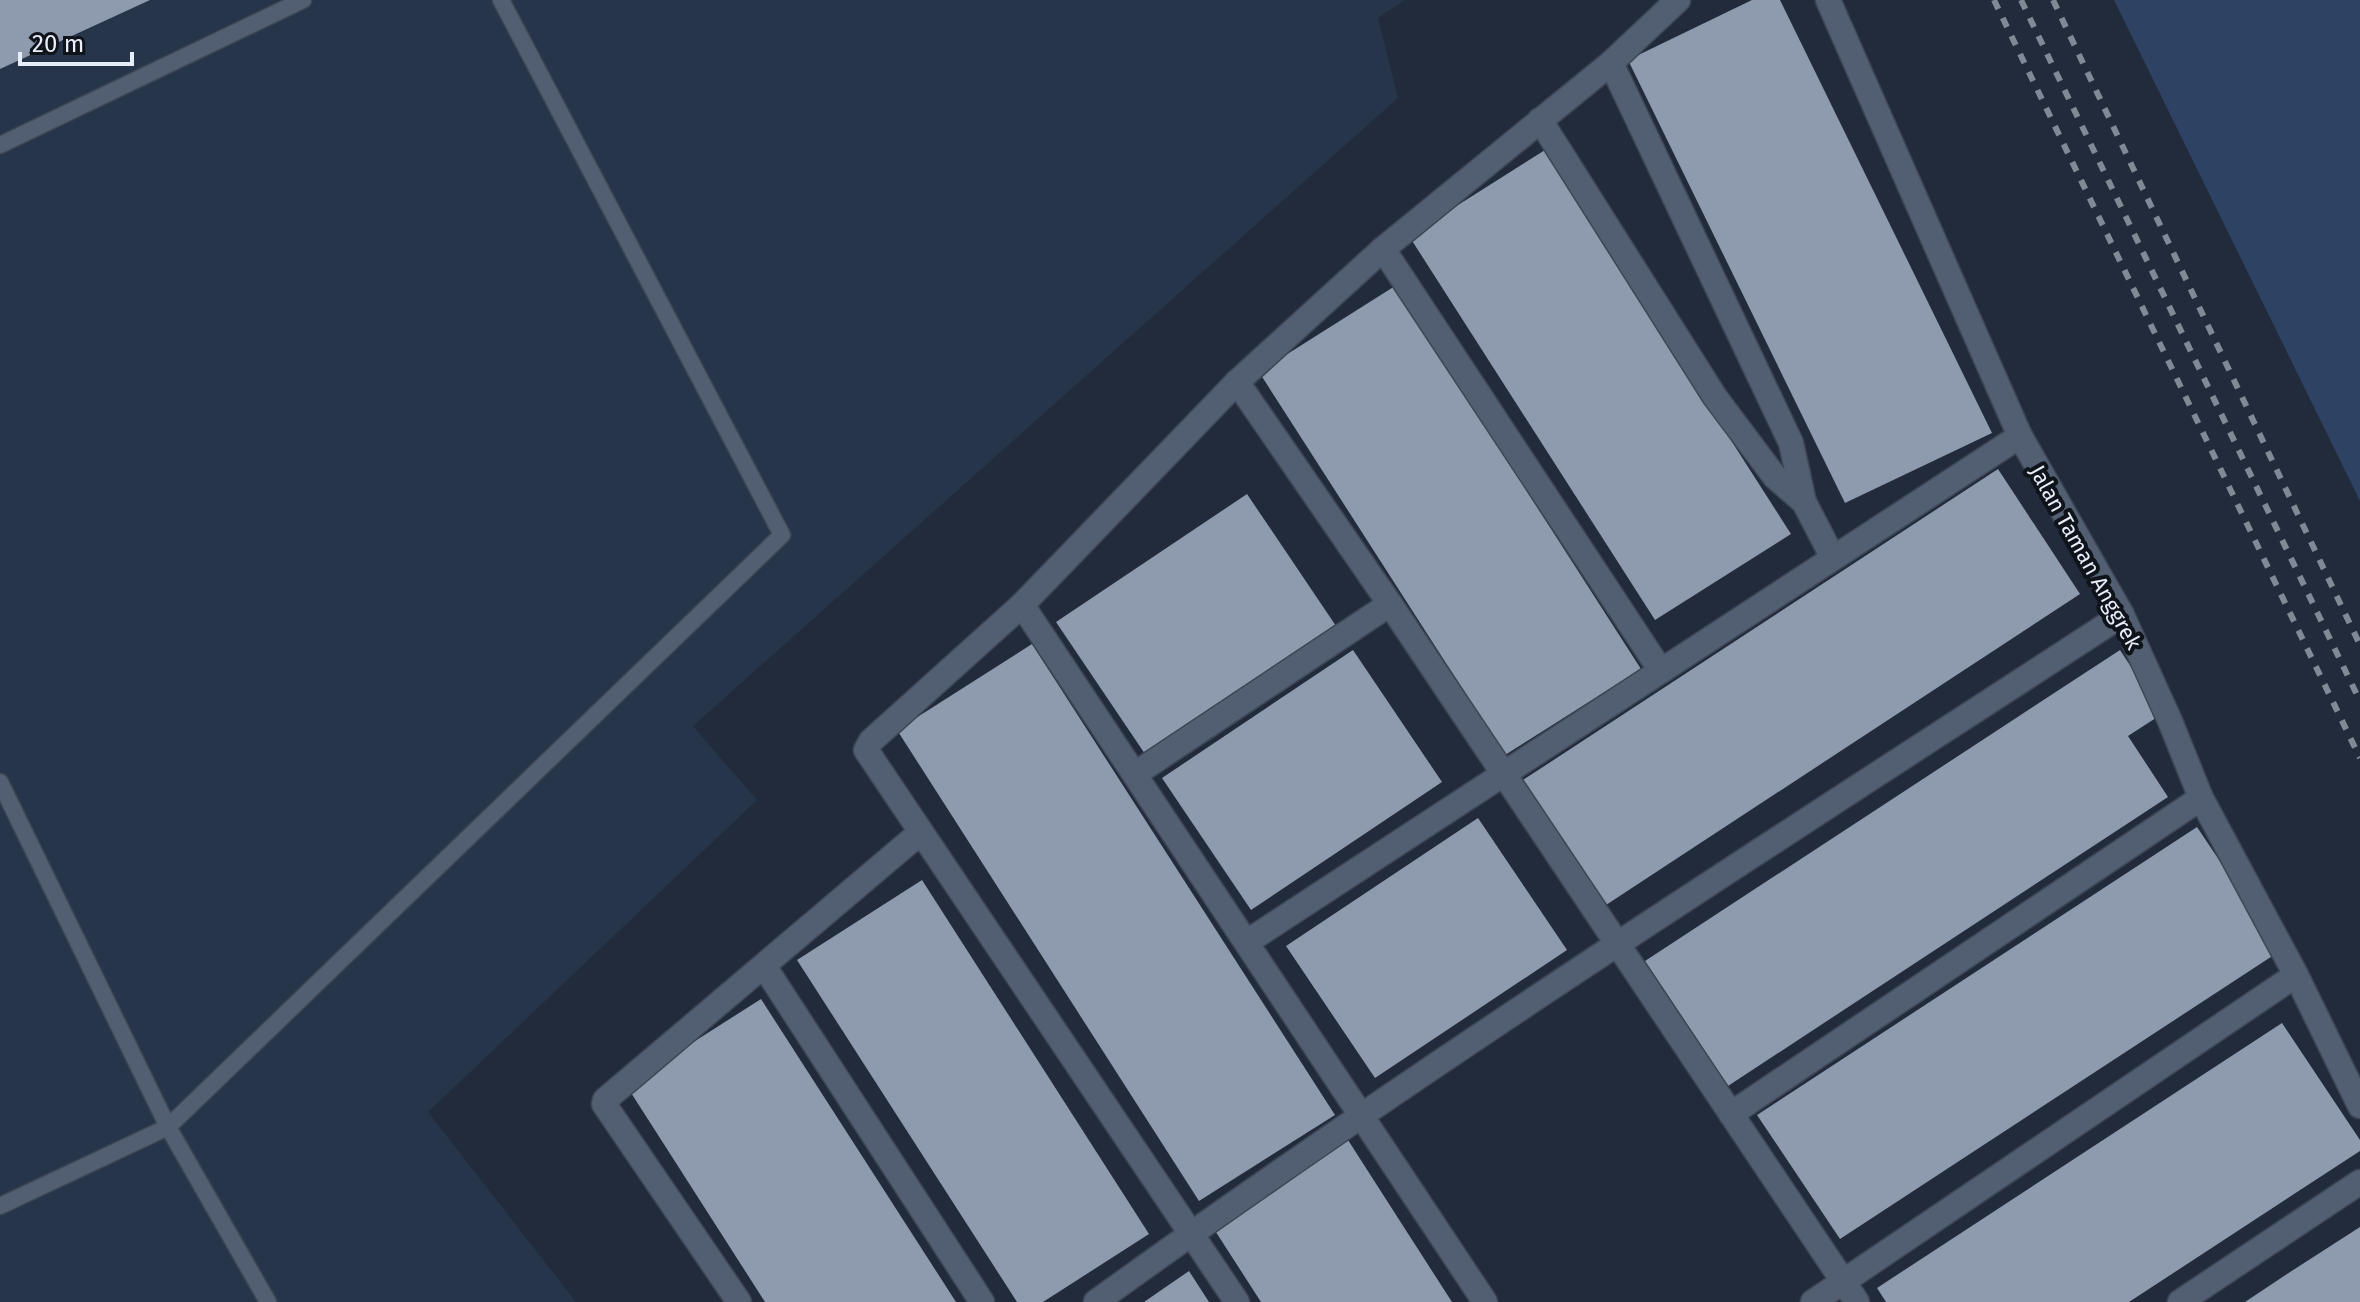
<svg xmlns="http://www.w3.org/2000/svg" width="2360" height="1302" viewBox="0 0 2360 1302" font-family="'Fira Sans',sans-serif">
	<rect width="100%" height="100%" fill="#212b3b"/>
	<path fill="#27354a" d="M0,0H1405L1378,18L1398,98L693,726L757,800L428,1112L576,1302H0Z"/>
	<path fill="#2e4264" d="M2114,0H2360V501Z"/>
	<g fill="#8e9aae">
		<path d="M0,0H150L0,69Z"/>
		<path d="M1752,0H1780L1992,433L1845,503L1628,60Z"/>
		<path d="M1545,150L1791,534L1655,620L1409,236Z"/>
		<path d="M1395,286L1641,669L1505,755L1259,372Z"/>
		<path d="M1998,469L2080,594L1606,905L1523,780Z"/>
		<path d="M1247,494L1336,626L1145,754L1056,622Z"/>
		<path d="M1032,644L1335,1115L1199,1201L897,730Z"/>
		<path d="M1353,650L1442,782L1251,910L1162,778Z"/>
		<path d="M2120,650L2162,714L2128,736L2168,797L1728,1086L1645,961Z"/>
		<path d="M1478,818L1567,950L1375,1078L1286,946Z"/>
		<path d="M2197,827L2280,951L1840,1239L1757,1115Z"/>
		<path d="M922,880L1149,1234L1043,1302H1017L797,960Z"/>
		<path d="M761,999L956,1302H765L626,1085Z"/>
		<path d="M2282,1023L2360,1140V1151L2129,1302H1886L1877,1288Z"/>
		<path d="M1348,1140L1398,1218L1452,1302H1261L1212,1226Z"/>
		<path d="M2360,1227V1302H2245L2287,1274Z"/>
		<path d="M1189,1271L1209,1302H1144Z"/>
	</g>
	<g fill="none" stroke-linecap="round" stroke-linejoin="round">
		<g stroke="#3d4656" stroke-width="19">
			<g id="lane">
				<path d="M0,145L303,0"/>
				<path d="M0,782L168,1127L268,1302"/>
				<path d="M0,1206L168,1127L782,535L501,0"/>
			</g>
		</g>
		<g stroke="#3d4656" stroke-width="27">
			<g id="street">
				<path d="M1828,0L2020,436L2122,615L2170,721L2201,798L2296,975L2360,1106"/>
				<path d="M1611,63L1791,443L1804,502L1833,558"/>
				<path d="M1540,120L1715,397L1775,477L1804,502"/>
				<path d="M1383,249L1661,671"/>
				<path d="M1237,382L1390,604L1857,1302"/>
				<path d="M1022,605L1485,1302"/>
				<path d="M1135,774L1390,604"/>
				<path d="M1247,942L2020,436"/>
				<path d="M764,966L982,1302"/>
				<path d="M1731,1114L2201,798"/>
				<path d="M739,1302L604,1104L605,1100L921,832"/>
				<path d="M1096,1302C1429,1061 1777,840 2122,615"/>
				<path d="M1237,1302L866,750L871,741L1022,605L1237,382L1383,249L1611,63L1678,0"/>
				<path d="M1813,1302L2296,975"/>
				<path d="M2180,1302L2360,1182"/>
			</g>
		</g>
		<use href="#lane" stroke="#525e71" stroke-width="16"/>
		<use href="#street" stroke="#525e71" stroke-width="24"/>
		<g stroke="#818997" stroke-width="6" stroke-dasharray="10 10" stroke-linecap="butt">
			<path d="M1994,0L2360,758"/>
			<path d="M2021,0L2360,701"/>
			<path d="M2053,0L2360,645"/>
		</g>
	</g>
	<g text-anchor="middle" stroke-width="8" stroke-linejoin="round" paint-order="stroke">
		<g font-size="22" fill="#e7eef9" stroke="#0f131a">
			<text transform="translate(2086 557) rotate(61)" y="8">Jalan Taman Anggrek</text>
		</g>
	</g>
	<path d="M20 52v12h112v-12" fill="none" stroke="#e7eef9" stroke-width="4"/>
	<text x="32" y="52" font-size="24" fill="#e7eef9" stroke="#0f131a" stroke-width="6" paint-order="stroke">20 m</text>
</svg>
